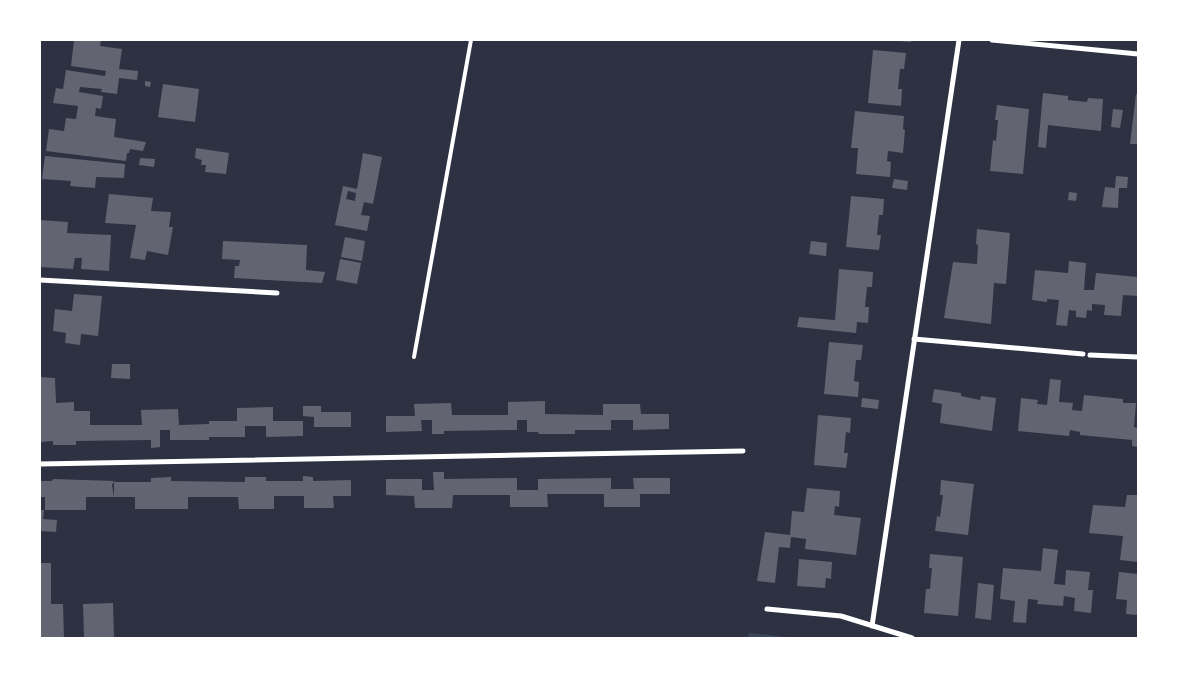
<svg xmlns="http://www.w3.org/2000/svg" width="1178" height="678" viewBox="0 0 1178 678" font-family="Manrope,sans-serif">
	<rect width="100%" height="100%" fill="#2d3142"/>
	<path fill="#3c4559" d="M749,633L797,638H748Z"/>
	<g fill="#626471" fill-rule="evenodd">
		<path d="M74,40H101L100,46L122,49L119,69L138,71L137,80L119,78L117,94L101,92L102,89L80,87L79,92L103,96L101,109L96,108L95,116L116,119L114,137L146,142L143,151L130,149L129,153H127L126,161L46,151L49,129L64,131L66,118L76,119L78,106L53,103L56,88L63,89L66,70L105,76L106,71L71,66Z"/>
		<path d="M898,40H911V42L898,41Z"/>
		<path d="M873,50L906,53L904,69H900L898,89H902L901,106L868,103Z"/>
		<path d="M145,81L151,82L150,87L145,86Z"/>
		<path d="M163,84L199,89L195,122L158,117Z"/>
		<path d="M1043,93L1068,96V100L1087,102L1088,98L1103,99L1101,131L1048,125L1046,148L1038,147Z"/>
		<path d="M1136,94H1138V144H1130Z"/>
		<path d="M997,105L1029,109L1023,174L990,171L993,140L996,141L998,120H995Z"/>
		<path d="M1113,109L1123,110L1120,128L1111,127Z"/>
		<path d="M855,111L904,116L903,129L905,130L903,153L888,151L887,161L891,162L890,177L856,174L858,148H851Z"/>
		<path d="M196,148L229,153L226,174L205,172L206,165H201L202,160L195,158Z"/>
		<path d="M363,153L382,157L373,204L364,202L361,215L370,216L367,231L335,225L343,186L357,189ZM348,191L356,193L355,201L346,199Z"/>
		<path d="M45,156L125,164L124,178L96,177L95,188L70,186L71,181L42,179Z"/>
		<path d="M140,158L155,159L154,167L139,165Z"/>
		<path d="M1116,176L1128,177L1127,188H1119L1118,208L1102,207L1105,187L1115,188Z"/>
		<path d="M894,179L908,181L907,190L892,188Z"/>
		<path d="M1069,192L1077,193L1076,201L1068,200Z"/>
		<path d="M109,194L153,198L151,211L171,212L169,227H173L168,255L147,251L145,260L130,258L136,225L105,223Z"/>
		<path d="M851,196L884,199L883,215H879L877,235H881L879,250L846,247Z"/>
		<path d="M40,220L68,222L67,233L111,235L109,271L81,269L82,258H75L73,269L40,267Z"/>
		<path d="M977,229L1010,233L1006,284L994,283L991,324L944,318L953,262L977,264L978,245L976,244Z"/>
		<path d="M345,237L365,241L362,261L341,257Z"/>
		<path d="M223,241L307,245L306,270L325,272L322,283L234,278L235,266H239L240,260L222,259Z"/>
		<path d="M811,241L827,243L826,256L809,254Z"/>
		<path d="M340,259L361,263L357,284L336,280Z"/>
		<path d="M1069,261L1086,263L1084,290H1094L1096,273L1138,277V296L1123,295L1121,316L1104,315L1105,305L1092,304V311L1087,310L1086,318L1076,317V311L1069,310L1067,326L1056,325L1059,300L1047,299V302L1032,300L1035,270L1068,273Z"/>
		<path d="M839,269L873,272L872,287H867L865,307H869L868,323L857,322L856,333L797,327L799,317L835,320Z"/>
		<path d="M74,294L102,296L98,336L81,334L80,345L65,343L66,333L53,331L55,309L72,311Z"/>
		<path d="M829,342L863,345L861,360H856L855,370L854,381L859,382L858,397L824,394Z"/>
		<path d="M112,364H130V379L111,378Z"/>
		<path d="M40,377L55,378L56,403L74,402V411H90V425H142L141,410L178,409L179,425L209,424V421H237V408L273,407V421H303V436L266,437V426H245V437H209V440H170V430H160V447L151,448V440L76,441V445H53V441L40,442Z"/>
		<path d="M1050,379L1061,380L1059,402L1073,403L1072,410L1082,411L1084,395L1123,399V403H1136L1134,427L1138,428V447L1132,446V440L1080,435V432L1070,430L1069,436L1018,431L1021,398L1038,400L1037,404L1047,405Z"/>
		<path d="M934,389L961,393V396L980,400L981,396L996,398L992,431L940,423L942,404L932,402Z"/>
		<path d="M862,398L879,400L878,409L861,407Z"/>
		<path d="M545,401V414L603,415V404H640L641,414H669V429L633,430V420H611V430H575V434H539L538,432H527V420H517V430L444,431V434H432V420H421L422,431L386,432V416H415L414,404L451,403L452,415H508V402Z"/>
		<path d="M303,406H321V412H351V427H314V417L303,416Z"/>
		<path d="M818,415L851,418L850,433L846,432L844,453H848L846,468L814,465Z"/>
		<path d="M433,472H444V479L517,478V490H538V479L611,478V489H634L633,478H670V494H640V507H604V494H547L548,507H510V495H453L452,508H415L414,496L386,495V479H422V490H434Z"/>
		<path d="M303,476L313,477V481L351,480V496H333L334,508H304V496H274V509H239L238,497H188V509H135V497H114V482H151V478L171,477V481L245,482V477H266V481H303Z"/>
		<path d="M53,479L114,481L112,485L114,497H86V510H45V497H40V481H52Z"/>
		<path d="M941,480L974,484L968,535L935,531L937,516L940,517L943,495H940Z"/>
		<path d="M807,488L840,491L839,507L835,506L834,515L861,518L856,555L805,549L806,539L791,537L790,548L779,547L775,583L757,581L765,532L790,535L792,511L804,512Z"/>
		<path d="M1127,495H1138V562L1120,560L1123,536L1089,533L1093,505L1125,507Z"/>
		<path d="M40,510H44L43,519L57,520L56,532L40,531Z"/>
		<path d="M1043,548L1058,550L1054,584L1065,585L1066,570L1090,572L1088,590H1093L1091,613L1074,611L1075,598L1064,596L1063,606L1037,604L1038,600L1028,599L1026,623L1013,622L1015,601L1000,599L1003,568L1041,571Z"/>
		<path d="M930,554L963,557L958,616L924,613L926,589H930L932,568H929Z"/>
		<path d="M799,559L832,562L831,579L826,578L825,588L797,586Z"/>
		<path d="M40,563H51V604H63L64,638H40Z"/>
		<path d="M1119,572L1138,574V615L1126,614L1127,600L1116,599Z"/>
		<path d="M978,583L994,585L991,620L975,618Z"/>
		<path d="M113,603L114,638H84L83,604Z"/>
	</g>
	<g fill="none" stroke-linecap="round" stroke-linejoin="round">
		<path stroke="#fff" stroke-width="4" d="M414,357L471,40"/>
		<g stroke="#fff" stroke-width="5">
			<path d="M992,40L1138,54"/>
			<path d="M40,280L277,293"/>
			<path d="M914,339L1083,354"/>
			<path d="M1090,355L1138,357"/>
			<path d="M40,464L743,451"/>
			<path d="M767,609L841,616L912,638"/>
			<path d="M872,626L959,40"/>
		</g>
	</g>
	<rect width="1178" height="678" fill="none" stroke="#ffffff" stroke-width="82"/>
</svg>
